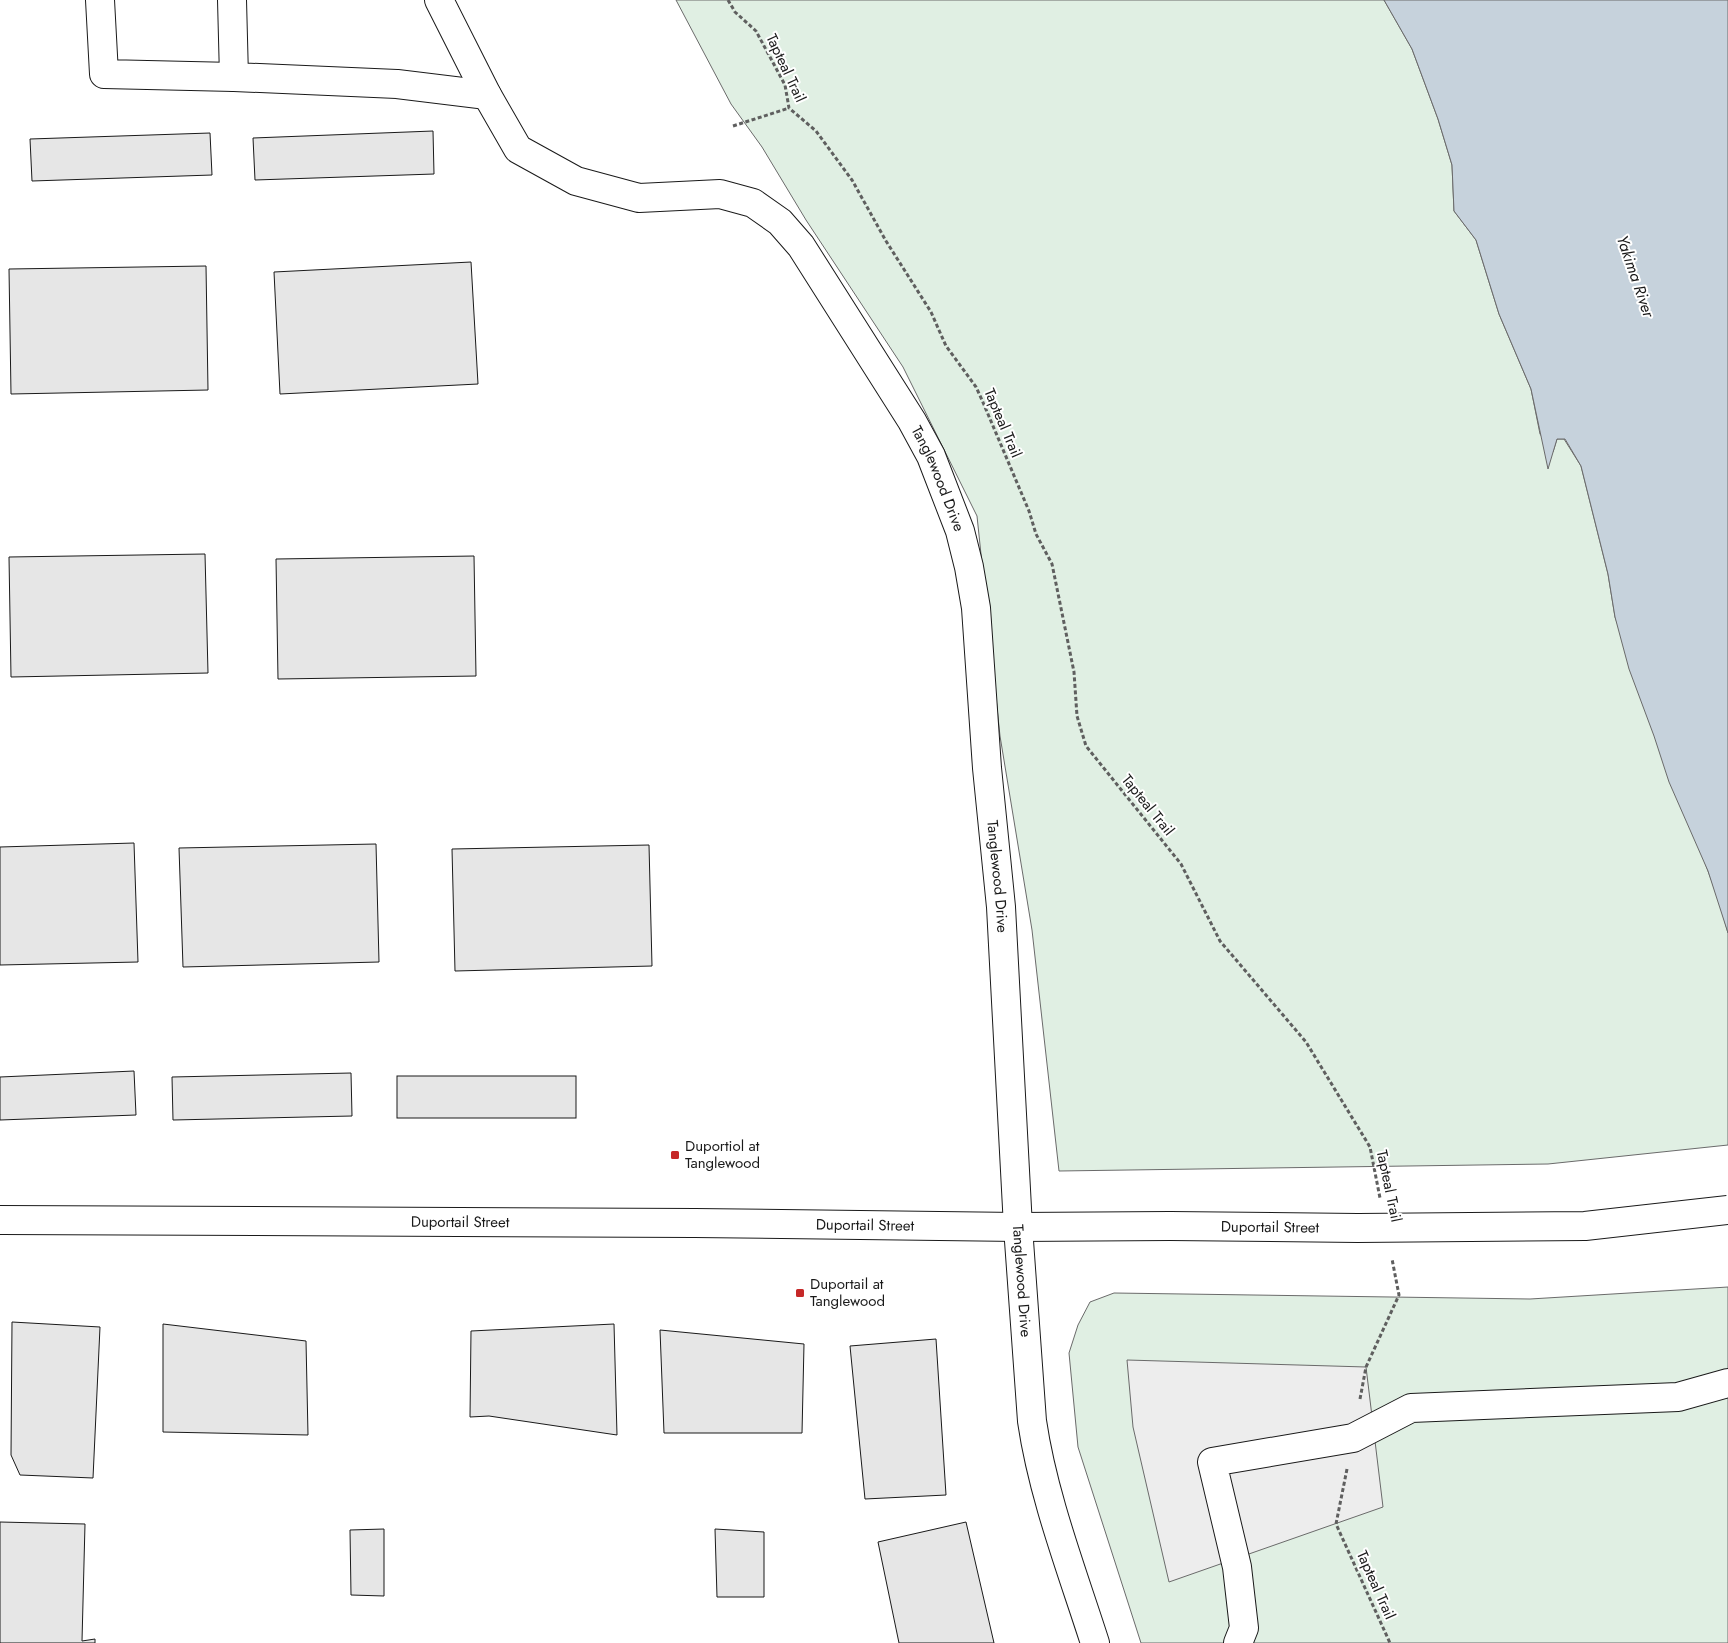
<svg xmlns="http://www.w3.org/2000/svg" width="1728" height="1643" viewBox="0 0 1728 1643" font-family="Jost,sans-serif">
	<rect width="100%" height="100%" fill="#fff"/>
	<g fill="#e0efe3" stroke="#6a6a6a">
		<path d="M676,0H1384L1412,49L1438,119L1452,165L1454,211L1476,240L1499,314L1531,389L1540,434L1553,452L1557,439H1564L1581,466L1608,574L1615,617L1719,901L1728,933V1145L1548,1164L1059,1171L1032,930L1000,736L977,516L903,367L806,220L762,147L731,104Z"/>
		<path d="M1728,1287V1643H1141L1078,1447L1069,1353L1078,1325L1090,1302L1114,1293L1530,1299Z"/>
	</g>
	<path fill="#ededed" stroke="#6a6a6a" d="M1127,1360L1366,1367L1383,1507L1169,1582L1133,1427Z"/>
	<path fill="#c6d2dc" stroke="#6a6a6a" d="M1384,0H1728V933L1708,871L1669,782L1654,736L1629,669L1615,617L1608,574L1581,466L1565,439H1557L1548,469L1531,389L1499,314L1476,240L1454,211L1452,165L1438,119L1412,49Z"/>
	<g fill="#e6e6e6" stroke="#1a1a1a">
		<path d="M433,131L434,174L255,180L253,138Z"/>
		<path d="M210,133L212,175L32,181L30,139Z"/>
		<path d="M471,262L478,384L280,394L274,272Z"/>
		<path d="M206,266L208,390L11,394L9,269Z"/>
		<path d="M205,554L208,673L11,677L9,557Z"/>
		<path d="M474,556L476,676L278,679L276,559Z"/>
		<path d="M134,843L138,962L0,965V847Z"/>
		<path d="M376,844L379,962L183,967L179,848Z"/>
		<path d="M649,845L652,966L455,971L452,849Z"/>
		<path d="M134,1071L136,1115L0,1120V1077Z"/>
		<path d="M351,1073L352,1116L173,1120L172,1077Z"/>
		<rect x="397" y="1076" width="179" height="42"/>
		<path d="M12,1322L100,1327L93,1478L20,1475L11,1455Z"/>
		<path d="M163,1324L306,1341L308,1435L163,1432Z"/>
		<path d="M614,1324L617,1435L489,1416L470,1417L471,1331Z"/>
		<path d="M660,1330L804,1344L802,1433H664Z"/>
		<path d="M936,1339L946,1495L865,1499L850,1346Z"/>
		<path d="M0,1522L85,1524L82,1641L95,1639V1643H0Z"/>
		<path d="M966,1522L994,1643H899L878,1542Z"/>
		<path d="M384,1529V1596L351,1595L350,1530Z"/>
		<path d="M715,1529L764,1532V1597H717Z"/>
	</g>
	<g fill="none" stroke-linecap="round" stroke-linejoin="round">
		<g stroke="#1a1a1a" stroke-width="30">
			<g id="minor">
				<path d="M100,0L104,74L234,77"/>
				<path d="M232,0L234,77L397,84L487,95"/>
				<path id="s1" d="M439,0L487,95L518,149L576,181L639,198L720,194L753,203L780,222L801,246L912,421L931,456L960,531L969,567L976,608L987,768L1001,907L1018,1227L1032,1421C1043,1496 1072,1571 1095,1643"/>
				<path d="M1238,1643L1244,1628L1237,1567L1212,1462L1353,1438L1411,1408L1678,1397L1728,1383"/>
			</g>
		</g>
		<g stroke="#1a1a1a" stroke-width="30">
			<g id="major">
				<path id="s2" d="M0,1220L695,1223L1018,1227L1170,1226"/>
			</g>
		</g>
		<g stroke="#5f5f5f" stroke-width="3" stroke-dasharray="4 2.5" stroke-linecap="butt">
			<path d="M728,0L735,12L756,31L785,85L789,108L816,131L852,180L886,241L931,312L946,346L976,387L982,400L1029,511L1036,534L1052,564L1074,672L1077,716L1086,746L1181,864L1220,941L1306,1042L1370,1147L1380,1198"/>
			<path d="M733,126L789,108"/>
			<path d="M1360,1399L1366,1367L1399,1295L1392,1259"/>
			<path d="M1347,1469L1336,1524L1390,1643"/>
		</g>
		<use href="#minor" stroke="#fff" stroke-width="28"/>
		<use href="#major" stroke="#fff" stroke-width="28"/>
		<g stroke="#1a1a1a" stroke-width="30" stroke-linecap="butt">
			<g id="major-bridge">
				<path id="s3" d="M1170,1226L1358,1228L1585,1226L1728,1210"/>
			</g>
		</g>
		<use href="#major-bridge" stroke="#fff" stroke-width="28"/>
	</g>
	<g fill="#c62828" stroke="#fff" stroke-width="2">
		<rect x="670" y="1150" width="10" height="10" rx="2.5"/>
		<rect x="795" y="1288" width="10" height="10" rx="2.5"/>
	</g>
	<g text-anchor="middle" stroke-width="4" stroke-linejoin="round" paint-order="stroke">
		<g font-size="15" fill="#1a1a1a" stroke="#fff">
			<text transform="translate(786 68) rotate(65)" y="5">Tapteal Trail</text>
			<text transform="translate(1003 423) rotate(67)" y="5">Tapteal Trail</text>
			<text dy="5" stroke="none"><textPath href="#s1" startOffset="751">Tanglewood Drive</textPath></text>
			<text transform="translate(1148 805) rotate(51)" y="5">Tapteal Trail</text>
			<text dy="5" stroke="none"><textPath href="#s1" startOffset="1156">Tanglewood Drive</textPath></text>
			<text transform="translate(1389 1186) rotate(78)" y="5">Tapteal Trail</text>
			<text dy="5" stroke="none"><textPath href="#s2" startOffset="460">Duportail Street</textPath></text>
			<text dy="5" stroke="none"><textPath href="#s2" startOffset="865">Duportail Street</textPath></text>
			<text dy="5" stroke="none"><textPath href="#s3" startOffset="100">Duportail Street</textPath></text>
			<text dy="5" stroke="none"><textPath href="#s1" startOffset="1561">Tanglewood Drive</textPath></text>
			<text transform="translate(1376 1585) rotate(66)" y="5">Tapteal Trail</text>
		</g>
		<g font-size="15" fill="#1a1a1a" stroke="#fff" text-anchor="start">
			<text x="685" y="1151">Duportiol at<tspan x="685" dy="17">Tanglewood</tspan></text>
			<text x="810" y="1289">Duportail at<tspan x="810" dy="17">Tanglewood</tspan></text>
		</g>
		<g font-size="16" font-style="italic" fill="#1a1a1a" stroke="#fff">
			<text transform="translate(1636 276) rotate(71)" y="6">Yakima River</text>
		</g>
	</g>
</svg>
